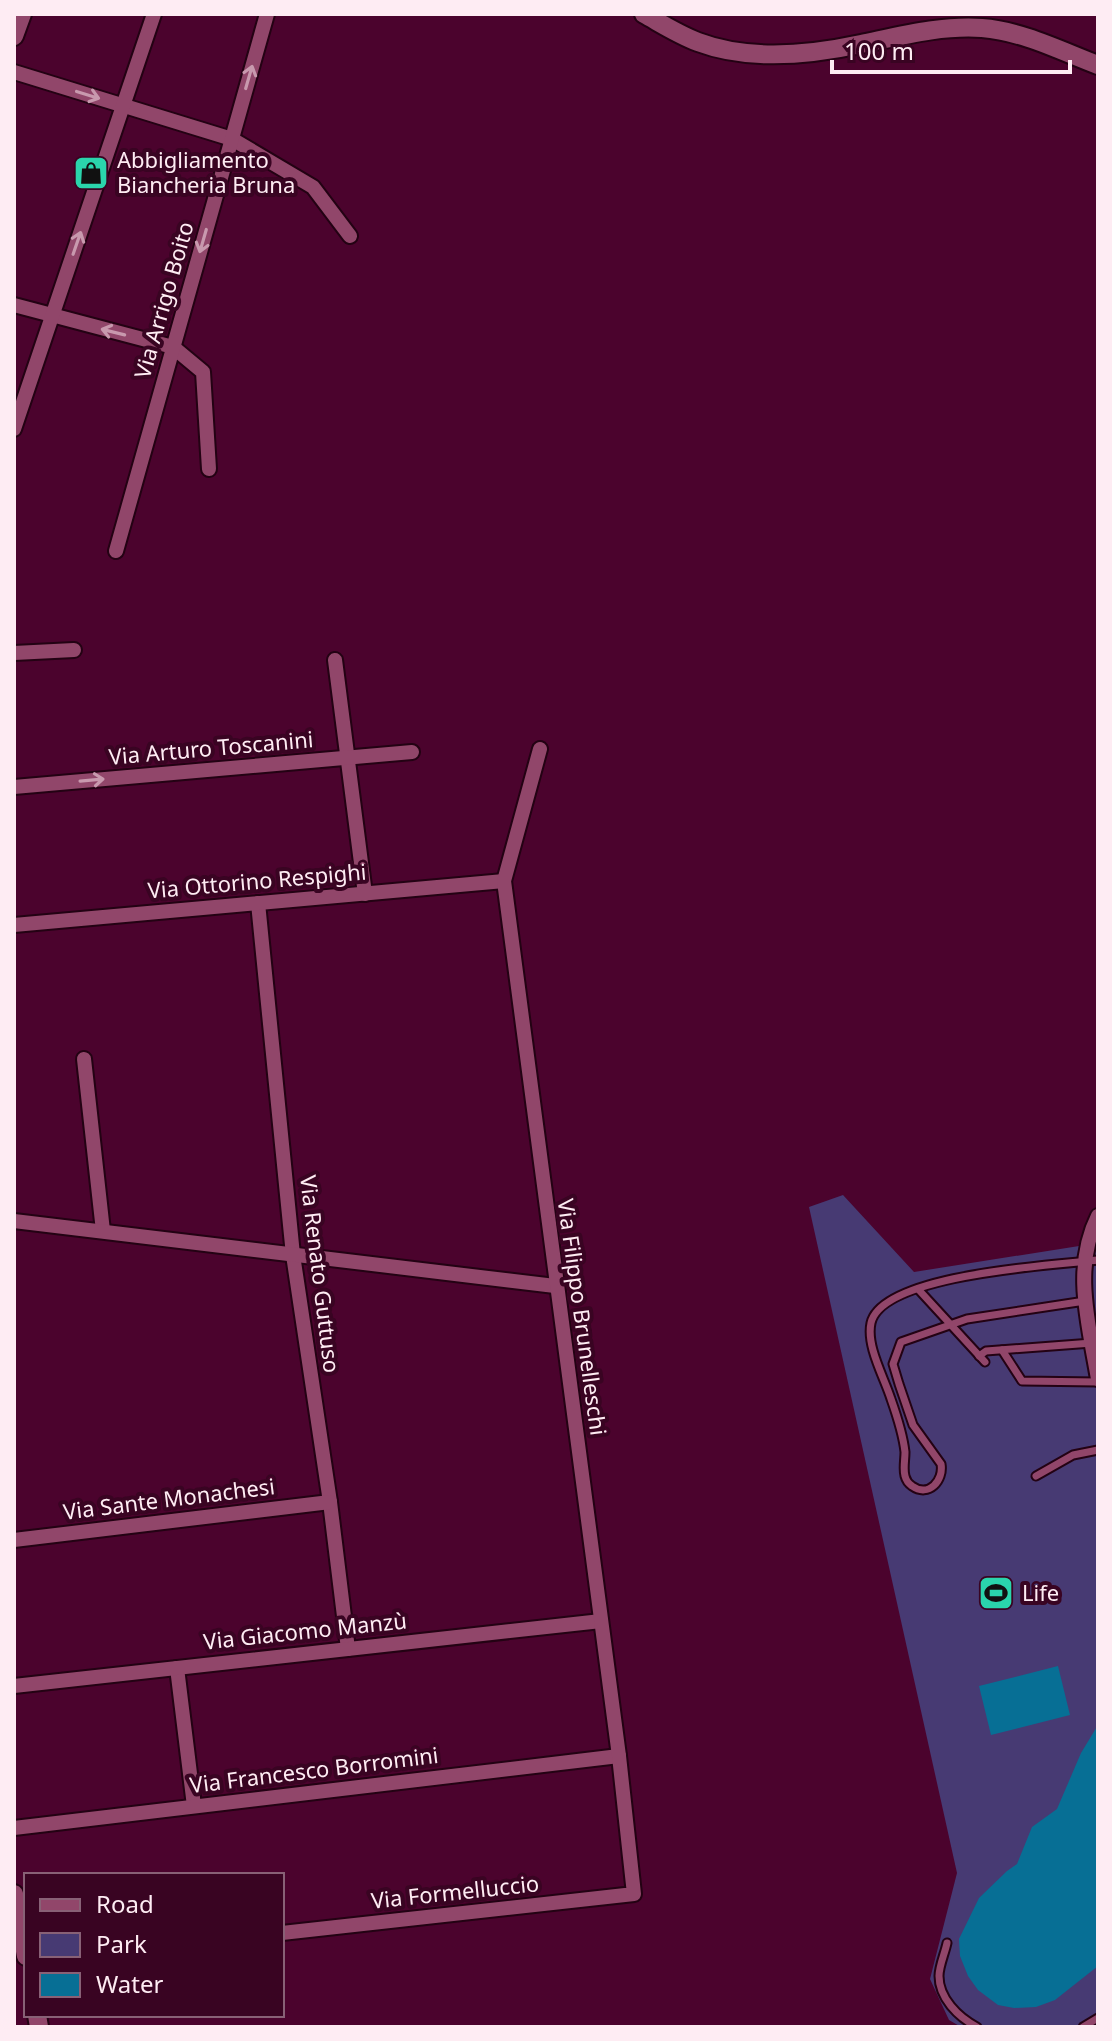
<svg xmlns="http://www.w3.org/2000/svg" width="1112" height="2041" viewBox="0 0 1112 2041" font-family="'Noto Sans',sans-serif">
	<rect width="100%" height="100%" fill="#4b032d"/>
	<path fill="#473a73" d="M843,1195L914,1272L1098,1243V2027H961L949,2020L930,1979L957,1873L809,1207Z"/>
	<g fill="#076f95">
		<path d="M1058,1666L1070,1715L991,1735L979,1686Z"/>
		<path d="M1098,1725V1966L1055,2000L1036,2007L1014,2008L998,2005L978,1990L968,1976L960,1956L959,1939L979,1898L1007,1871L1017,1864L1032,1827L1057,1809L1081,1753Z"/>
	</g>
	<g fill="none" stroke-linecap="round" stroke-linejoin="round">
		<g stroke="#230213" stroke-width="11">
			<g id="service">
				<path d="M918,1289L985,1362"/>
				<path d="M1085,1301L967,1319L901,1342L893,1364L899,1384L913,1425L941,1464C944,1480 929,1498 912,1486C909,1484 906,1480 905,1476C903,1469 905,1460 905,1452C903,1434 897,1416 891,1399C884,1377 866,1346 871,1323C882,1274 1055,1265 1098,1260"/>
				<path d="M1002,1350L1022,1381L1098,1382"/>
				<path d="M979,1356L986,1351L1092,1343"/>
				<path d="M1036,1476L1073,1455L1098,1450"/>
				<path d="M947,1943C945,1953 939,1966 939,1976C939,1998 958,2017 977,2027"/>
				<path d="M1083,2027L1098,2018"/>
			</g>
		</g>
		<g stroke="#230213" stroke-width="18">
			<g id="minor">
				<path d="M14,72L232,139L313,187L350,236"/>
				<path d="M14,305L173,347L203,372L209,469"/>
				<path d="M14,429L154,14"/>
				<path d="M116,551L267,14"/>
				<path d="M14,653L74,650"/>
				<path d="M335,660L365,894"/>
				<path d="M14,787L412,752"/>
				<path d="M258,903L293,1255L330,1502L348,1649"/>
				<path d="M14,925L504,881"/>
				<path d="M84,1059L103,1231"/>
				<path d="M1098,1216C1072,1268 1089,1325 1098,1379"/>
				<path d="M14,1221L555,1286"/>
				<path d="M14,1540L330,1502"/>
				<path d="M177,1668L194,1806"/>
				<path d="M14,1686L601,1621"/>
				<path d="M14,1828L619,1756"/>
				<path d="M282,1933L634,1894L619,1756L504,881L540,749"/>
			</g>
		</g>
		<g stroke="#230213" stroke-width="22">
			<g id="tertiary">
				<path d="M644,14C662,24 679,35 698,42C748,61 810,55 861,44C900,36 942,25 982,28C1022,31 1061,51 1098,65"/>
				<path d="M14,36L22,14"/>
				<path d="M14,1894L26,1956"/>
				<path d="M37,2015L39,2027"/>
			</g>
		</g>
		<use href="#service" stroke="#91466a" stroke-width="7"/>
		<use href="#minor" stroke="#91466a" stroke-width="14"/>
		<use href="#tertiary" stroke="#91466a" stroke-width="18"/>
	</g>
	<defs><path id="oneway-shaft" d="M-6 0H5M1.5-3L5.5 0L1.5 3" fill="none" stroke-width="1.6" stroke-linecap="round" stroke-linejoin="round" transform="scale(2)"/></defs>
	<g stroke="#c899ae">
		<use href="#oneway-shaft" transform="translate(249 77) rotate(-74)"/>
		<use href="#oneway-shaft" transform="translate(88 95) rotate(17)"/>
		<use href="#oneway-shaft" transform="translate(203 241) rotate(106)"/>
		<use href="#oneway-shaft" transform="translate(77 243) rotate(-71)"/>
		<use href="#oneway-shaft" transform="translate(113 332) rotate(-166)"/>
		<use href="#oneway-shaft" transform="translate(92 780) rotate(-5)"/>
	</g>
	<defs>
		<g id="shop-square" transform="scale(1.8)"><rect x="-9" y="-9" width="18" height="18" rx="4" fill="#2ad5ac" stroke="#390422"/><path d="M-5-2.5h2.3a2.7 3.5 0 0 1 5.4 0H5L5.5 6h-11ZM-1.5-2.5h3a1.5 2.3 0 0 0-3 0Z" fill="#111"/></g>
		<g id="stadium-square" transform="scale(1.8)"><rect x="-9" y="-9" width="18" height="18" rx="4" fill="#2ad5ac" stroke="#390422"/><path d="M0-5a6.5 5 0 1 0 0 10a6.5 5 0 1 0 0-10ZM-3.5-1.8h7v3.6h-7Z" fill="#111"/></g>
	</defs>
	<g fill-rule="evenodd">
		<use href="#shop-square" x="91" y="173"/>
		<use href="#stadium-square" x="996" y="1593"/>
	</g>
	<g text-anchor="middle" stroke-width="8" stroke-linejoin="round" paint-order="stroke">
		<g font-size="22" fill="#feecf3" stroke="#390422" text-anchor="start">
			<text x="117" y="168">Abbigliamento<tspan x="117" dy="25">Biancheria Bruna</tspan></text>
			<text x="1022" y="1601">Life</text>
		</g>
		<g font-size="22" fill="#feecf3" stroke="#390422">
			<text transform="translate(164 300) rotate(-74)" y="8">Via Arrigo Boito</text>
			<text transform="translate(211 748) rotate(-5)" y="8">Via Arturo Toscanini</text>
			<text transform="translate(257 881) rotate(-5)" y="8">Via Ottorino Respighi</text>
			<text transform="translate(320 1274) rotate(83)" y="8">Via Renato Guttuso</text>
			<text transform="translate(582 1317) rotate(82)" y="8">Via Filippo Brunelleschi</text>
			<text transform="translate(169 1499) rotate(-7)" y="8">Via Sante Monachesi</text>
			<text transform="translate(305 1631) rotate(-6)" y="8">Via Giacomo Manzù</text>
			<text transform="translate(314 1770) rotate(-7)" y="8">Via Francesco Borromini</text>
			<text transform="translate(455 1892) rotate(-6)" y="8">Via Formelluccio</text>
		</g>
	</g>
	<rect width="1112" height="2041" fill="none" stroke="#feecf3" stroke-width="32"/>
	<rect x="24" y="1873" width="260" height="144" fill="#390422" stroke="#886176" stroke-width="2"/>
	<rect x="40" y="1899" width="40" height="12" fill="#91466a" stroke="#886176" stroke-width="2"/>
	<text x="96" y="1913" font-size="24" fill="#feecf3">Road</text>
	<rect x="40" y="1933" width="40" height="24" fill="#473a73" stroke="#886176" stroke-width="2"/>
	<text x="96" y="1953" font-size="24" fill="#feecf3">Park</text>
	<rect x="40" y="1973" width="40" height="24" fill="#076f95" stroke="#886176" stroke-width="2"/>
	<text x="96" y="1993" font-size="24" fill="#feecf3">Water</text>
	<path d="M832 60v12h238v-12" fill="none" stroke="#feecf3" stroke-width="4"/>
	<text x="844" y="60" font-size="24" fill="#feecf3" stroke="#390422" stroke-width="6" paint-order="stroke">100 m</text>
</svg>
